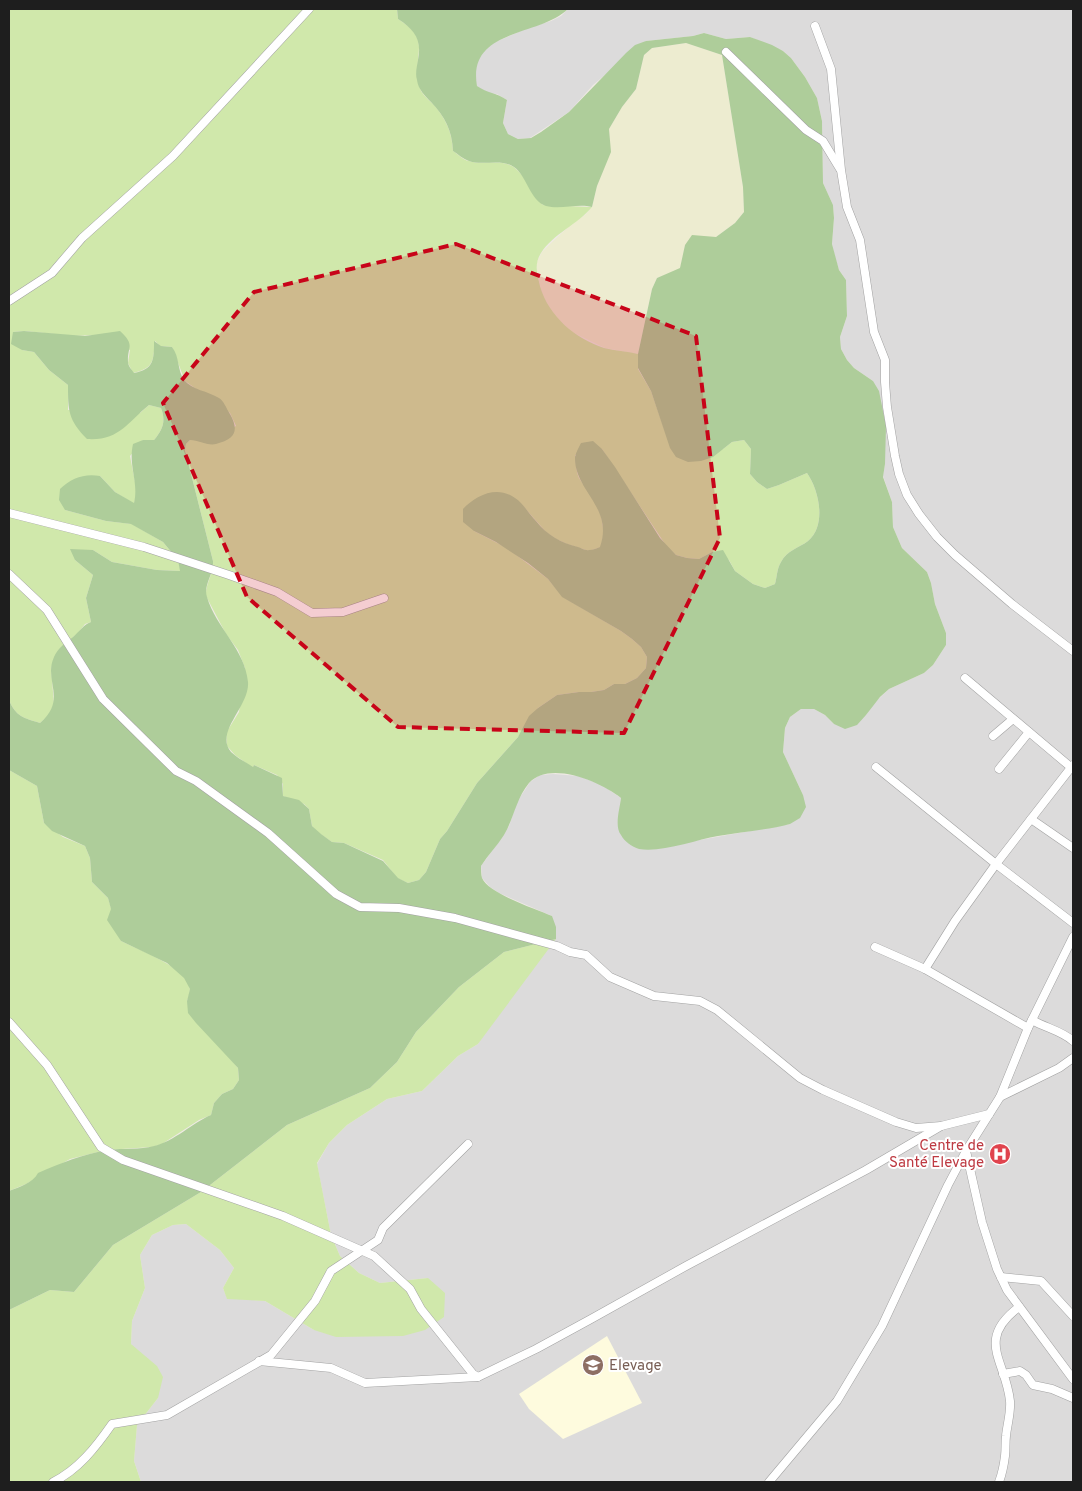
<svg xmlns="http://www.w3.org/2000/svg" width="1082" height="1491" viewBox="0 0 1082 1491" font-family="Overpass,sans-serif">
	<rect width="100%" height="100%" fill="#efeae4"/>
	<path fill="#dcdbdb" d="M568,9H1073V1482H141L134,1461L137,1425L158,1398L131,1344L132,1321L145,1288L140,1255L152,1235L173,1225L186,1224L220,1250L234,1268L223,1288L227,1298L265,1301L314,1330L428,1278L380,1283L359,1273L340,1256L331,1235L317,1164L329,1143L347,1125L387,1099L422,1091L458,1056L478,1044L552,916L499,893L490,887L482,878L481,866L503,836L509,826L517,802L530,782L540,775L553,774L579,776L602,785L621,798L620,810L649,849L790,824L803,795L783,752L785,728L790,717L801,709H814L825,715L834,724L866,715L872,705L889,689L924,673L933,665L946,645V633L935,604L931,583L927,572L902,548L893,527L892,502L883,476L885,464L873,381L854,368L847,360L841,349L840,337L847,316L846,280L839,270L835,257L832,244L834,218L833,205L823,183L822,121L817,98L805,77L791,58L783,51L750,37L726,39L704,33L693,36L646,41L593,85L569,112L530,138L518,139L508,134L503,123L507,100L497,94L486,93L477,86L474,74L477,62L484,51L493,43L528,28L551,21L561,16Z"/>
	<path fill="#fefbde" d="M607,1336L642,1403L563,1439L529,1409L519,1394Z"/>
	<path fill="#edecd0" d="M686,43L722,55L743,187L744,212L735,223L716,237L685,245L680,269L657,278L652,289L638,354L605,348L572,332L555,316L543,296L537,274V262L542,252L550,244L575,221L585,215L592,207L597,186L610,152L609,129L622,107L636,89L644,55L652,48Z"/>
	<g fill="#d0e8ab">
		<path d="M9,9H397L398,19C432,41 413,50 419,79C419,83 420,88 421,91C424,96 430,101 434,105C446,119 452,132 453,151C458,154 463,160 469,161C483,166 502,158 515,168C525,176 533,194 543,205L592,207C578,224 553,234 541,253C534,264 537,274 540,286C549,317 575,338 604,348C615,351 627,351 638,354V369L651,391L667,437L723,449L732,442L744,440L751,449L750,474L757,482L767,489L779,485L807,473C819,490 827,525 808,541C799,548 787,550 781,562C777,568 777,577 775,584L765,588L753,584L735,571L729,560L712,552L699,559L687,558L676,555L667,547L602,449L575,455C576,463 576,471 579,478C583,485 589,491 593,498C602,513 606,531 601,547L589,551L567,544L556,539L546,532L523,506L474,531L507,548L548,579L563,597L621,631L632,639L641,647L647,657L646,668L637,678L625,684H614L604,690L591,692H579L557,695L538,708L518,737L477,783L447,831L440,839L426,872L419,880L408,883L397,878L383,860L344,843L332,842L316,831L312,826L309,809L304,804L283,796V784L277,775L254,765L253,768L235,755L227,746L226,733L239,712L245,668L238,650L226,634L206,596C205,584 214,573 213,561L185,450L186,444L190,440H196L203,442L236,426L230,413L185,381L172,347L160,346L155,341C153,360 155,368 133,373L128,363L130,350L97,335L74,336L25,331L13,332L22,350L34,352L49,370L68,385V410L140,413L149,405L161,408C166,421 163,429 154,440H143L130,456L137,492L134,504L115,492L100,476L65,510L106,521L132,524L163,542L178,560L181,571L157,570L112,562L93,550L75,560L93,575L86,598L91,622L85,624L78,633L61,647L51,668L54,704L49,715L40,723C24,718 16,717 9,700Z"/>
		<path d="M9,770L37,786L44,823L63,837L85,846L90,858L92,882L108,898L121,941C139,950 187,967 190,989C190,993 188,998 187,1001L222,1049L238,1068L239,1080L233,1089L222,1094L214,1103L211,1115L199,1120L162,1144L152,1147L106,1150L70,1159L26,1184L9,1191Z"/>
		<path d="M556,939L478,1044L458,1056L422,1091L387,1099L347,1125L329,1143L317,1163L331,1235L340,1256L359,1273L380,1283L428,1278L445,1293L444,1317L425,1330L403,1336L336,1337L314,1330L265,1301L227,1299L223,1288L234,1268L220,1250L186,1224L173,1225L152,1235L140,1255L145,1288L132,1321L131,1344L157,1366L163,1377L158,1398L137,1425L134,1461L141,1482H9V1310L50,1290L74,1292L113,1245L201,1192L287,1125L370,1088L397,1062L416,1032L459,987L504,952Z"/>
	</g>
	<path fill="#aecd9a" d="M397,9H568C539,37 467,28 477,86C487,93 497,93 507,100L503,123L508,134L518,139L531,138L541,132L569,112L626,53L635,45L646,41L693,36L704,33L726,39L750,37L772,45L783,51L791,58L805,77L817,98L822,121L823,183L833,205L834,218L832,244L839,270L846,280L847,316L840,337L841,349L847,360L854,368L873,381L879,391L886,426L885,464L883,477L892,502L893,527L902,548L927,572L931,583L935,604L946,633V645L933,665L924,673L889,689L880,697L866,715L857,725L845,729L834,724L825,715L814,709H801L790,717L785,728L783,752L803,795L806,807L800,818L790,824C767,830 742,832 718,836C695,840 661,853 639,849C632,847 624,841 621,835C614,826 620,808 621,798C601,782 550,760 529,783C516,799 514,818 504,835C497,846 488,855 481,866C481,869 481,875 482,878C489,894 536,909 552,916L556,927V939L504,952L459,987L416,1032L397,1062L370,1088L287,1125L201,1192L113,1245L74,1292L50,1290L9,1310V1191C19,1187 33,1183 38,1173C61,1163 83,1154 108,1150C123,1148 140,1150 154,1146C175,1141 192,1123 211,1115L214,1103L222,1094L233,1089L239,1080L238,1068L196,1023L188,1013L187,1001L190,989L184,978L167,963L121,941L107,920L111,909L108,898L92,882L90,858L85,846L52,831L44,823L37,786L9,770V700C16,717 24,718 40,723C68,699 43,681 54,657C58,648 66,642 73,637C80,631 83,625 91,622L86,598L93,575L75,560L70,549L93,550L112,562L157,570L180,571L178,560L163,542L131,524L106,521L65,510L59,500L60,489C71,478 85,473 100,476L115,492L134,503C139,482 128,466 133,444L143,440H154C163,429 166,421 161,408L149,405C127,423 119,441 87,439C68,420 68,410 68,385L49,370L34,352L22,350L11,344L13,332L24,331L85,336L120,331C136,346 127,346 128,362C128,366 132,370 134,373C154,369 154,360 154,341L161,346L172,347C180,357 177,370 184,380C192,390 208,391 219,398C224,401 226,408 230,414C239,430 236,439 216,444C207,446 199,440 190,440L186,444L185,450L213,561C214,574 203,585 207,597C216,628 245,649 248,682C250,706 214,732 231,752C237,758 246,762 253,767L254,765L282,778L283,796L299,800L309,809L312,826L321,834L332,842L344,843L383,861L398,878L408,883L419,880L426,872L440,839L447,831L477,783L518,737L529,716L538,708L557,695L579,692H591L604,690L614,684H625L637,678L646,668L647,657L641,647L632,639L621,631L562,597L548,579L528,563L496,542L474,531L463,522V509C476,495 497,485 515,498C523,503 529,514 536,521C547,535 561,543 578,547C581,548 586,551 589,550C593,550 597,548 600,547C614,507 574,491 575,457C576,452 579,447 581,443L593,441L602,449L615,467L660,538L676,555L687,558L699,559L712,552L723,550L735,571L753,584L765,588L775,584C777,577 777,568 781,562C787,550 799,548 808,541C827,525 819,490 807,473L779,485L767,489L757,482L750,474L751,449L744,440L732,442L713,457L701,461L688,462L676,457L670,448L651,391L638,368V354L652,289L657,278L680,268L685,245L692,235L716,237L735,223L744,212L743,187L722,55L686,43L652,48L644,55L636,89L622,107L609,129L611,152L597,186L592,207C578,203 561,210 546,206C530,201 527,176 514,167C501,158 483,166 469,161C463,159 458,154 453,151C452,130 445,117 431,102C425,96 418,89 417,80C415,74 417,66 418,60C422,40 415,30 398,19Z"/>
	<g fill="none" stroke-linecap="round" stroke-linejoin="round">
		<g stroke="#a2a2a2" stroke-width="9">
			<g id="minor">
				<path d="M815,26L831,69L841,170L847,207L860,240L874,332L885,360V382L887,407L895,456L899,474L907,495L919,514L937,537L955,555L1012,604L1073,651"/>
				<path d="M726,52L806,130L823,141L840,169"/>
				<path d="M9,301L52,273L82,238L173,156L309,9"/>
				<path d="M9,513L144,547L229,575L277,592L312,613L343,612L384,598"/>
				<path d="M9,574L47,610L103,699L176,771L196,781L268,833L336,894L360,907L399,908L455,918L557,946L570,952L586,955L610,977L654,996L700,1001L717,1010L800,1078L823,1090L896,1122L916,1128L941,1126"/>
				<path d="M965,678L1073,769"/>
				<path d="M993,736L1013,719"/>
				<path d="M876,767L996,864L1073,923"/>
				<path d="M999,769L1029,732"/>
				<path d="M1031,819L1073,848"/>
				<path d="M875,947L925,969L1028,1028"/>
				<path d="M925,969L955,921L996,864L1073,765"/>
				<path d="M1032,1020C1046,1028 1062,1031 1073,1041"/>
				<path d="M9,1022L47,1065L101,1147L123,1160L283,1216L374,1256L410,1289L421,1309L473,1374L478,1377"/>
				<path d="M1000,1097L1059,1068L1073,1058"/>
				<path d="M966,1151L982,1222L997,1269L1007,1290L1073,1379"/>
				<path d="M1001,1277L1041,1281L1073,1316"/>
				<path d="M259,1361L331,1368L365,1383L478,1377L536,1349L591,1319L686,1266L866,1170L941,1126L989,1114"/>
				<path d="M1003,1374L1020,1371L1026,1375L1033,1385L1052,1389L1073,1398"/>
				<path d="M53,1482C78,1470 96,1447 112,1424L167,1415L271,1355L315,1301L331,1271L378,1240L383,1228L468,1144"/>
				<path d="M769,1482L837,1401L882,1326L948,1185L966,1151L1000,1097L1028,1028L1073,937"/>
				<path d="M999,1482C1002,1474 1004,1464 1005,1456C1006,1449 1005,1443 1006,1436C1007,1425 1011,1413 1010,1401C1006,1361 975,1340 1019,1307"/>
			</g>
		</g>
		<use href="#minor" stroke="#fff" stroke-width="8"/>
	</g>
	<path fill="#c80419" fill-opacity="0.2" stroke="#c80419" stroke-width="4" stroke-dasharray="10 6" stroke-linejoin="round" d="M456,244L696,336L720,538L624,733L398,727L247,597L163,403L254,292Z"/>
	<defs>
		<g id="hospital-disc" transform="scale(1.125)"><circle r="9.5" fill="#e0444e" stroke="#fff"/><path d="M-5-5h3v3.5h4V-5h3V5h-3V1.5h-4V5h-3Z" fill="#fff"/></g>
		<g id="school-disc" transform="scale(1.125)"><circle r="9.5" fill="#8d6e63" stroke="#fff"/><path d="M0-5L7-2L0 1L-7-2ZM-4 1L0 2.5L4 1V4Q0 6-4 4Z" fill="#fff"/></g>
	</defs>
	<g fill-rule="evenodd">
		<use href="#hospital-disc" x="1000" y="1154"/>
		<use href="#school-disc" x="593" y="1365"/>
	</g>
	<g text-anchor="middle" stroke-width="4" stroke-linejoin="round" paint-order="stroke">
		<g font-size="15" fill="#be3a42" stroke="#fff" text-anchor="end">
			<text x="984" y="1150">Centre de<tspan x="984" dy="17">Santé Elevage</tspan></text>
		</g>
		<g font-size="15" fill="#785e54" stroke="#fff" text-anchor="start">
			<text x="609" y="1370">Elevage</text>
		</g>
	</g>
	<rect width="1082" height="1491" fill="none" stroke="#1e1e1e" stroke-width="20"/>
</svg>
